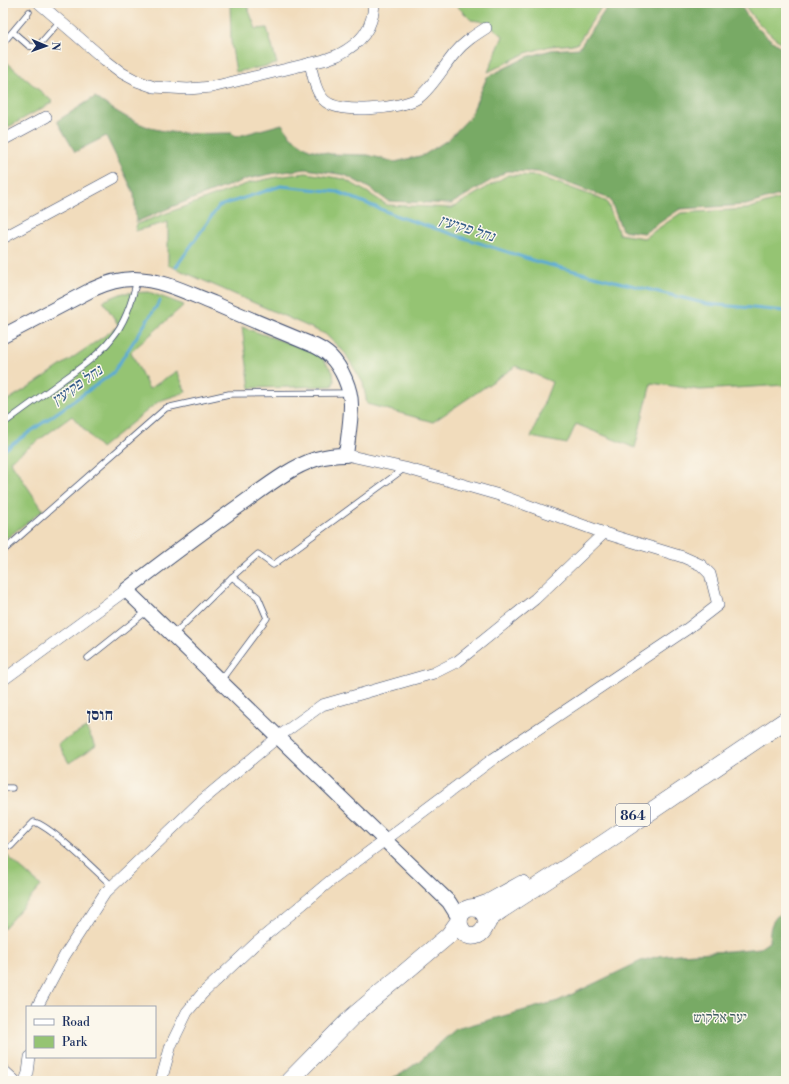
<svg xmlns="http://www.w3.org/2000/svg" width="789" height="1084" viewBox="0 0 789 1084" font-family="'Libre Bodoni','Frank Ruhl Libre',serif">
	<rect width="100%" height="100%" fill="#fbf7ec"/>
	<filter id="ink" filterUnits="userSpaceOnUse"><feTurbulence type="fractalNoise" baseFrequency=".025" numOctaves="2"/><feDisplacementMap in="SourceGraphic" scale="8" xChannelSelector="R" yChannelSelector="G"/><feConvolveMatrix kernelMatrix="1 2 1 2 8 2 1 2 1" color-interpolation-filters="sRGB"/></filter>
	<filter id="wash" filterUnits="userSpaceOnUse"><feTurbulence type="fractalNoise" baseFrequency=".012" numOctaves="4" result="noise"/><feDisplacementMap in="SourceGraphic" scale="16" xChannelSelector="R" yChannelSelector="G"/><feGaussianBlur stdDeviation="0.9" result="paint"/><feColorMatrix in="noise" values="0 0 0 0 0 0 0 0 0 0 0 0 0 0 0 0 0 1.4 0 .05"/><feComposite in="paint" operator="in"/></filter>
	<g filter="url(#wash)">
		<rect width="100%" height="100%" fill="#f1dcbc"/>
		<g fill="#95c473" stroke="#587a68">
			<path d="M230,3H246L256,29L267,28L277,64L236,72L231,42Z"/>
			<path d="M454,3H604L577,44L550,46L526,53L488,72L503,36L486,22L471,20Z"/>
			<path d="M744,3H786V46C774,39 749,16 744,3Z"/>
			<path d="M3,59L53,102L3,130Z"/>
			<path d="M306,173L344,179L367,192L387,205L452,208L508,175L538,176L596,197L607,202L619,234L644,238L681,213L747,209L786,197V385L700,390L651,383L635,448L576,424L567,444L531,437L552,382L516,366L433,422L367,404L363,383L345,353L325,334L168,265V222L135,231L137,224L249,183L277,177Z"/>
			<path d="M149,292L184,305L131,352L149,389L177,371L186,392L159,401L101,448L72,416L10,461L43,510L3,541V403L37,382L119,326L103,301L123,293Z"/>
			<path d="M242,327L305,349L316,354L323,359L333,372L334,382L332,386L250,388Z"/>
			<path d="M86,728L96,746L69,763L58,744Z"/>
			<path d="M3,852L41,886L3,929Z"/>
		</g>
		<g fill="#78aa65" stroke="#4a6c62">
			<path d="M610,3H740C747,21 770,41 786,50V193L746,205L680,209L644,233L622,230L610,199L538,172L507,171L451,204L388,201L369,188L345,175L306,169L276,173L247,179L179,204L136,222L134,193L106,136L75,152L57,121L95,97C115,111 139,127 164,131C186,135 210,133 232,133L235,137L282,124L291,137L309,149L331,154L368,155L395,162L424,155L449,139L470,117L487,77L527,57L551,50L579,48Z"/>
			<path d="M786,908V1081H385L401,1074L418,1062L456,1029L558,1001L641,961L659,956L679,954L729,951L760,948L769,942C770,923 772,920 786,908Z"/>
		</g>
		<g fill="none" stroke-linecap="round" stroke-linejoin="round">
			<g stroke="#5aaad5" stroke-width="3">
				<path d="M176,267L219,206L281,186L338,192L400,217L538,262L707,304L786,311"/>
				<path d="M3,451L113,373L160,301"/>
			</g>
		</g>
	</g>
	<g filter="url(#ink)">
		<g fill="none" stroke-linecap="round" stroke-linejoin="round">
			<g stroke="#3b496c" stroke-width="7">
				<g id="service">
					<path d="M13,32L29,46L35,47L38,46L60,21"/>
					<path d="M3,43L29,12"/>
					<path d="M3,424C23,409 43,395 63,380C80,368 99,355 112,338C125,323 133,298 137,279"/>
					<path d="M3,551L166,408L229,394L349,393"/>
					<path d="M232,577L258,554L273,565L405,468"/>
					<path d="M173,635L232,577L258,597L267,618L221,680"/>
					<path d="M88,658L147,611"/>
					<path d="M3,788H12"/>
					<path d="M11,846L31,825L34,822C51,826 97,872 112,886"/>
				</g>
			</g>
			<g stroke="#3b496c" stroke-width="12">
				<g id="minor">
					<path d="M39,3L105,60L122,73L137,81L154,87L188,89L212,87L324,60L338,55C361,43 373,29 374,3"/>
					<path d="M310,63C313,75 315,91 324,100C338,115 401,109 418,98C433,87 443,67 455,53C464,42 475,35 486,28"/>
					<path d="M3,140L46,117"/>
					<path d="M3,238L114,178"/>
					<path d="M3,680L126,590"/>
					<path d="M37,1007L65,955L105,893L199,803L278,737L322,705L434,673L458,661L535,599L604,533"/>
					<path d="M3,1070L15,1081"/>
					<path d="M25,1081L28,1073L30,1057"/>
					<path d="M161,1081L171,1045L187,1012L202,994L255,944L329,882L493,759L687,629L718,605L710,574L701,565L683,557L604,533L499,495L405,468L346,455"/>
				</g>
			</g>
			<g stroke="#3b496c" stroke-width="16">
				<path id="tertiary" d="M3,336L93,289C106,283 119,279 134,279C161,279 188,293 213,303C247,318 281,332 315,346C321,349 326,352 330,356C342,368 351,389 351,405C351,421 348,438 346,455C336,455 326,456 316,459C291,467 267,486 246,501C205,530 165,560 126,590L449,902L459,918"/>
			</g>
			<g stroke="#3b496c" stroke-width="18">
				<g id="primary">
					<path d="M474,908L488,903L522,884"/>
					<path d="M487,924C487,914 478,904 467,909C451,917 462,942 478,935C485,932 485,925 489,920C492,916 497,913 501,910L604,843L786,720"/>
					<path d="M289,1081L352,1017L449,935L459,921"/>
				</g>
			</g>
			<use href="#service" stroke="#fff" stroke-width="5.5"/>
			<use href="#minor" stroke="#fff" stroke-width="11"/>
			<use href="#tertiary" stroke="#fff" stroke-width="14"/>
			<use href="#primary" stroke="#fff" stroke-width="17"/>
		</g>
	</g>
	<g text-anchor="middle" stroke-width="3" stroke-linejoin="round" paint-order="stroke">
		<rect fill="#fbf7ec" stroke="#5e6b89" stroke-width="1" x="616" y="804" width="34" height="22" rx="3"/>
		<g font-size="13" font-weight="bold" fill="#1b2f5e">
			<text x="633" y="820">864</text>
		</g>
		<g font-size="14" fill="#405c64" stroke="#fbf7ec">
			<text x="720" y="1022">יער אלקוש</text>
		</g>
		<g font-size="15" font-style="italic" fill="#315a88" stroke="#fbf7ec">
			<text transform="translate(467 228) rotate(18)" y="5">נחל פקיעין</text>
			<text transform="translate(77 385) rotate(-35)" y="5">נחל פקיעין</text>
		</g>
		<g font-size="16" font-weight="bold" fill="#1b2f5e" stroke="#fbf7ec">
			<text x="100" y="720">חוסן</text>
		</g>
	</g>
	<rect width="789" height="1084" fill="none" stroke="#fbf7ec" stroke-width="16"/>
	<rect x="26" y="1006" width="130" height="52" fill="#fbf7ec" stroke="#a1a7b3"/>
	<rect x="34" y="1019" width="20" height="6" fill="#ffffff" stroke="#a1a7b3"/>
	<text x="62" y="1026" font-size="12" fill="#1b2f5e">Road</text>
	<rect x="34" y="1036" width="20" height="12" fill="#95c473" stroke="#a1a7b3"/>
	<text x="62" y="1046" font-size="12" fill="#1b2f5e">Park</text>
	<g transform="translate(46 46) rotate(92)" stroke="#fbf7ec" stroke-width="3" paint-order="stroke">
	<path d="M0-3L7 15L0 10L-7 15Z" fill="#1b2f5e"/>
	<text y="-6" font-size="11" font-weight="bold" text-anchor="middle" fill="#1b2f5e">N</text>
	</g>
</svg>
